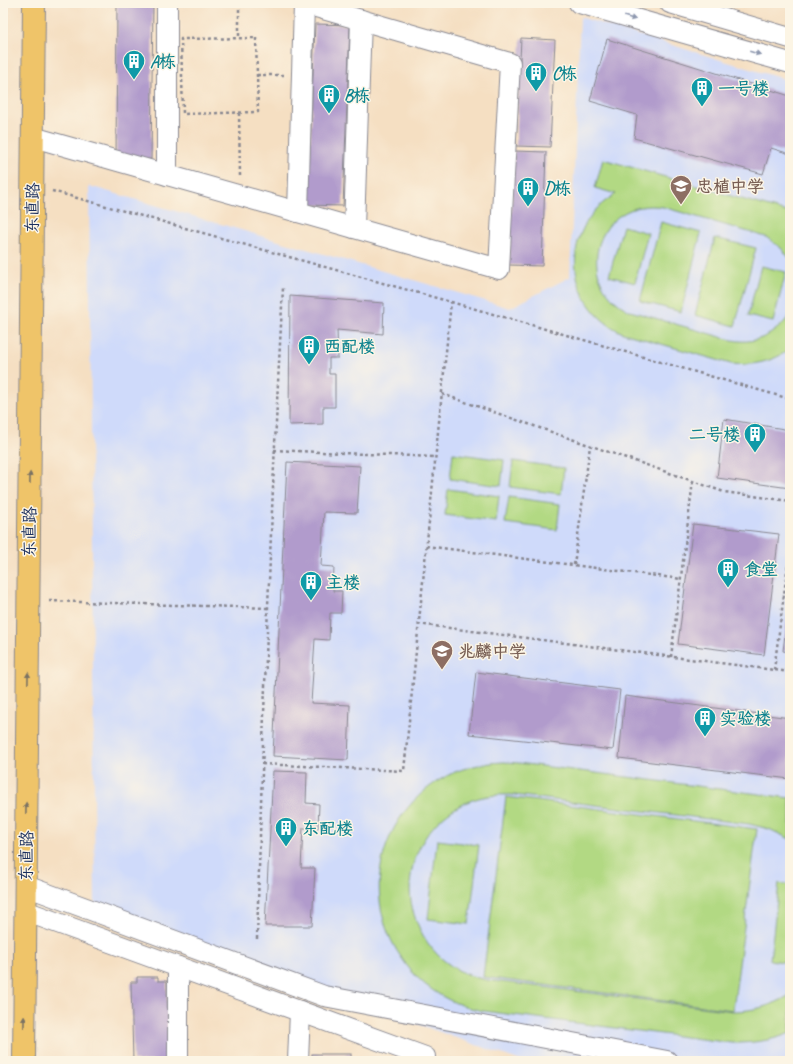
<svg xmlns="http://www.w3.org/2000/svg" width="793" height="1064" viewBox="0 0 793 1064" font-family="Caveat,'LXGW WenKai TC',sans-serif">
	<rect width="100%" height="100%" fill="#fcf5e5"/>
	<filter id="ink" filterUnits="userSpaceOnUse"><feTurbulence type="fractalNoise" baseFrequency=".025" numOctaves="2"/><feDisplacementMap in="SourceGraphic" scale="8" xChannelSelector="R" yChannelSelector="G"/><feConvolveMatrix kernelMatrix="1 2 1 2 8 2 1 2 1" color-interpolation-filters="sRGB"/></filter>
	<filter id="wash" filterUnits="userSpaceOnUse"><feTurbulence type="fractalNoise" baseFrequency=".012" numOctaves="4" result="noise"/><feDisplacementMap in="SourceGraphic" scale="16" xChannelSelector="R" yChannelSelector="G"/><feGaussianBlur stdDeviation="0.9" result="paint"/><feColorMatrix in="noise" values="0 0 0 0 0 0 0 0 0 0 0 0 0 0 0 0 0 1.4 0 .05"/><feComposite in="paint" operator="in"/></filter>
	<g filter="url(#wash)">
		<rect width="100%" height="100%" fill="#f5dfc2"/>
		<path fill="#cfdafa" d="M580,17L790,81V1061H521L95,909L89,186L510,308L570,277Z"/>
		<g fill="#b2d983" stroke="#668470">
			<path d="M603,159L790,213V259L781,248L766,237L663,207C597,196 570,281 630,311L728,339C754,346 774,336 790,315V349C773,362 752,366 731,364L623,333C564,306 558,227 616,194L595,188Z"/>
			<path d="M661,222L701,233L681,312L640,301Z"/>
			<path d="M623,226L648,233L635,283L609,276Z"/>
			<path d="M715,238L756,248L735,326L695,315Z"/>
			<path d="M761,266L786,272L773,322L748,316Z"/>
			<path d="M453,453L504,460L501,486L450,479Z"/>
			<path d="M513,461L564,468L561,494L510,487Z"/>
			<path d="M448,489L499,496L496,522L445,515Z"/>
			<path d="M509,497L560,504L557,530L505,523Z"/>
			<path d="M504,762L518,763L790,798V839L769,829L749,824L514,795C496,794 479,796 463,804C420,825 399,876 416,920C424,942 438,959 458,970C467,975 477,978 487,980L733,1011C754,1011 772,1006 790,995V1033C772,1041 752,1043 732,1043L483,1011C474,1009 465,1007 456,1003C434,994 414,978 401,957C361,899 378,819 438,781C458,768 481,763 504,762Z"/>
			<path d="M506,797L757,829L733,1010L483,977Z"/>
			<path d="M437,840L479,845L469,924L428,919Z"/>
			<path d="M779,883L790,885V963L770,960Z"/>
		</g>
		<g id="blocks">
			<g fill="#b19bcc">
				<path d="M117,3H153L151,159H116Z"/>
				<path d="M315,24L350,25L343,206L308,205Z"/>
				<path d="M521,38L555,40L550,147L516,146Z"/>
				<path d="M607,39L790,96V154L771,148L763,174L634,138L637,115L590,101Z"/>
				<path d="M514,151L546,152L542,266L509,265Z"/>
				<path d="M290,296L384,303L383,334L337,330L338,358H329V374H335V407H323V424L289,425Z"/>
				<path d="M724,419L790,430V488L717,478Z"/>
				<path d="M287,462L360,466L357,513L324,512L321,566L334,567L333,591H342L341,613H330L329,640L315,639L311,703L350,705L348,760L273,756Z"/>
				<path d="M693,524L779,534L764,655L678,644Z"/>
				<path d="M789,601H790V652L783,651Z"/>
				<path d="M476,672L620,690L613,750L469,734Z"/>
				<path d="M625,696L790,718V779L619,758Z"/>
				<path d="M273,771L307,772L306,803L319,804L318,828H303L301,868H315L312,926H265Z"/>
				<path d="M137,977H158V981H167L168,1061H133L131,982H137Z"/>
				<rect x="312" y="1054" width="39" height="7"/>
			</g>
		</g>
	</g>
	<g filter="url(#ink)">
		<use href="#blocks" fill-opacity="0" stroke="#888790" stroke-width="1"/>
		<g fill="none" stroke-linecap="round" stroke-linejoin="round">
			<g stroke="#888790" stroke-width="22">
				<g id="minor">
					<path d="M167,3V175"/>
					<path d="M579,3L790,63"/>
					<path d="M670,3L790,38"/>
					<path d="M33,137L499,269L510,63L302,3"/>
					<path d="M298,212L304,4"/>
					<path d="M354,228L361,20"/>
					<path d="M26,886L324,996L667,1061"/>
					<path d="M25,911L425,1057V1061"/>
					<path d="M178,967V1061"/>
					<path d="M298,1061L300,1011"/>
				</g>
			</g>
			<g stroke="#888790" stroke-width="24">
				<path id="major" d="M24,1061L34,3"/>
			</g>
			<g stroke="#888790" stroke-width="2.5" stroke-dasharray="3 3" stroke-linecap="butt">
				<path d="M239,3V38"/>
				<path d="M256,38L258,112L183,114L181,39Z"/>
				<path d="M257,75H284"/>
				<path d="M239,113L240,176"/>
				<path d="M52,191L451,302L790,399"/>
				<path d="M442,394L724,492L790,501"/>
				<path d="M274,450L435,457"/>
				<path d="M426,546L681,579"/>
				<path d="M574,565L590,446"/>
				<path d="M49,601L268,608"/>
				<path d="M418,624L790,672"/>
				<path d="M671,657L693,481"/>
				<path d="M774,670L790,549"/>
				<path d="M262,764L404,771L451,302"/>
				<path d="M257,939C263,721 271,505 283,288"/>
			</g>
			<use href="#minor" stroke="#fff" stroke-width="20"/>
			<use href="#major" stroke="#efc469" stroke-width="22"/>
		</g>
		<defs><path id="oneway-solid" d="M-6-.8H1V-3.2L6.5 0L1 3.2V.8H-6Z"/></defs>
		<g fill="#8d97ae">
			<use href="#oneway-solid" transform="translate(630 18) rotate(16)"/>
			<use href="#oneway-solid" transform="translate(755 53) rotate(16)"/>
		</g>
		<g fill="#7a7263">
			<use href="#oneway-solid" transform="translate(30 478) rotate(-89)"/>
			<use href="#oneway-solid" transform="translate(28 678) rotate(-89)"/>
			<use href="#oneway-solid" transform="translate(26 808) rotate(-89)"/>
			<use href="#oneway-solid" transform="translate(24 1022) rotate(-89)"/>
		</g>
	</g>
	<defs>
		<g id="building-pin" transform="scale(1.15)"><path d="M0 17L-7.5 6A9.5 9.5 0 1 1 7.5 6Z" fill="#0f9aa8" stroke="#fcf5e5"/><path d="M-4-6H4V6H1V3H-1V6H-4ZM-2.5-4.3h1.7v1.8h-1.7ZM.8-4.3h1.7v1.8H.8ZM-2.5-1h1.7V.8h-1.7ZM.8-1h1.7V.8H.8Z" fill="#fff"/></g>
		<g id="school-pin" transform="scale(1.15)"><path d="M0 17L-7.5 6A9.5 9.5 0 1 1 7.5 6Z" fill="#8d6e63" stroke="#fcf5e5"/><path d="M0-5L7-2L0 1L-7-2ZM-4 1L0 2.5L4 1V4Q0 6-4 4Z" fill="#fff"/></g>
	</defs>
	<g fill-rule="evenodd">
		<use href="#building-pin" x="134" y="61"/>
		<use href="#building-pin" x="536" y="73"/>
		<use href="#building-pin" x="702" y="88"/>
		<use href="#building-pin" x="329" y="95"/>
		<use href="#school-pin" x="681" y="186"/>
		<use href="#building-pin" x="528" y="188"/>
		<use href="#building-pin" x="309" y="346"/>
		<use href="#building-pin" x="755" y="434"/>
		<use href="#building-pin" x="728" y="569"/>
		<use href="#building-pin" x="311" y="582"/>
		<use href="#school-pin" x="442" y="651"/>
		<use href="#building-pin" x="705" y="718"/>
		<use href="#building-pin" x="286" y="828"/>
	</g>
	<g text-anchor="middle" stroke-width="3" stroke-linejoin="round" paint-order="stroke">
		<g font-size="17" font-weight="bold" fill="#0d838f" stroke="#fcf5e5" text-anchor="start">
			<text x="150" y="67">A栋</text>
			<text x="552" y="79">C栋</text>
			<text x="718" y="94">一号楼</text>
			<text x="344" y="101">B栋</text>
			<text x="544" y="194">D栋</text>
			<text x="324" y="352">西配楼</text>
			<text x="740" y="440" text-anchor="end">二号楼</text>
			<text x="744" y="575">食堂</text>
			<text x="326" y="588">主楼</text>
			<text x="720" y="724">实验楼</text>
			<text x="302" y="834">东配楼</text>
		</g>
		<g font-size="17" font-weight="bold" fill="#785e54" stroke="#fcf5e5" text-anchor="start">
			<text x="696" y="192">忠植中学</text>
			<text x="458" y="657">兆麟中学</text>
		</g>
		<g font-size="17" fill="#1b2f5e" stroke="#fcf5e5">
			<text transform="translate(32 208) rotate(-89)" y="6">东直路</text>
			<text transform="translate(29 532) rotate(-89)" y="6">东直路</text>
			<text transform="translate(26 856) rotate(-89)" y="6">东直路</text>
		</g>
	</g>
	<rect width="793" height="1064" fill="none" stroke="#fcf5e5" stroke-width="16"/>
</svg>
